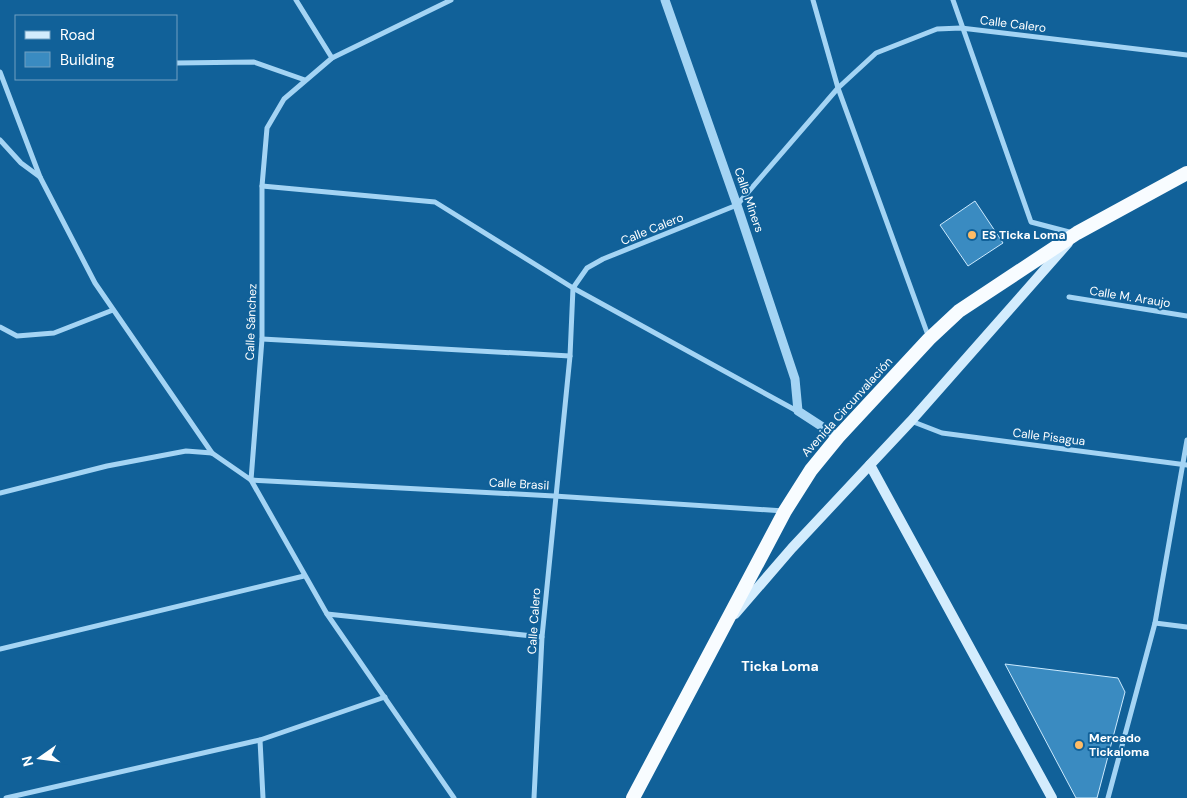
<svg xmlns="http://www.w3.org/2000/svg" width="1187" height="798" viewBox="0 0 1187 798" font-family="'DM Sans',sans-serif">
	<rect width="100%" height="100%" fill="#116199"/>
	<g fill="#3a8bc1" stroke="#cceafe">
		<path d="M975,201L1003,243L968,266L940,225Z"/>
		<path d="M1005,664L1118,678L1125,692L1097,798H1076Z"/>
	</g>
	<g fill="none" stroke-linecap="round" stroke-linejoin="round">
		<g stroke="#a4d4f4" stroke-width="5">
			<path d="M296,0L332,58"/>
			<path d="M813,0L838,88L929,338"/>
			<path d="M953,0L1031,222L1073,233"/>
			<path d="M176,63L254,62L305,80"/>
			<path d="M0,72L40,177L95,283L212,453"/>
			<path d="M0,140L21,163L40,177"/>
			<path d="M262,186L435,202L573,288L797,411"/>
			<path d="M1069,297L1187,316"/>
			<path d="M0,327L17,336L54,333L113,310"/>
			<path d="M262,339L570,356"/>
			<path d="M911,421L942,433L1187,465"/>
			<path d="M251,480L554,496L784,511"/>
			<path d="M251,480L327,614L454,798"/>
			<path d="M0,493L107,466L186,451L212,453L251,480L262,339V186L267,128L284,99L332,58L451,0"/>
			<path d="M327,614L542,637"/>
			<path d="M1155,623L1187,627"/>
			<path d="M0,649L304,576"/>
			<path d="M260,740L263,798"/>
			<path d="M6,798L260,740L385,697"/>
			<path d="M534,798L542,637L570,356L573,288L587,268L603,259L737,205L838,88L876,53L937,29L961,28L1187,55"/>
			<path d="M1108,798L1155,623L1187,440"/>
		</g>
		<path stroke="#a4d4f4" stroke-width="9" d="M665,0L737,205L795,379L798,411L838,437"/>
		<g stroke="#d3ecfd" stroke-width="10">
			<path d="M870,465L1052,798"/>
			<path d="M735,614L792,548L911,421L1068,243"/>
		</g>
		<path stroke="#f8fcff" stroke-width="14" d="M633,798L785,511L811,470L838,437L929,339L959,311L1077,233L1187,173"/>
	</g>
	<g fill="#ffbc66" stroke="#116199" stroke-width="2">
		<circle cx="972" cy="235" r="5"/>
		<circle cx="1079" cy="745" r="5"/>
	</g>
	<g text-anchor="middle" stroke-width="4" stroke-linejoin="round" paint-order="stroke">
		<g font-size="12" fill="#fff" stroke="#116199">
			<text transform="translate(1013 24) rotate(7)" y="4">Calle Calero</text>
			<text transform="translate(749 200) rotate(71)" y="4">Calle Miners</text>
			<text transform="translate(652 229) rotate(-22)" y="4">Calle Calero</text>
			<text transform="translate(1130 297) rotate(9)" y="4">Calle M. Araujo</text>
			<text transform="translate(251 322) rotate(-88)" y="4">Calle Sánchez</text>
			<text transform="translate(847 407) rotate(-48)" y="4">Avenida Circunvalación</text>
			<text transform="translate(1049 437) rotate(7)" y="4">Calle Pisagua</text>
			<text transform="translate(519 484) rotate(3)" y="4">Calle Brasil</text>
			<text transform="translate(534 621) rotate(-86)" y="4">Calle Calero</text>
		</g>
		<g font-size="12" font-weight="bold" fill="#fff" stroke="#116199" text-anchor="start">
			<text x="982" y="239">ES Ticka Loma</text>
			<text x="1089" y="742">Mercado<tspan x="1089" dy="14">Tickaloma</tspan></text>
		</g>
		<g font-size="14" font-weight="bold" fill="#fff" stroke="#116199">
			<text x="780" y="671">Ticka Loma</text>
		</g>
	</g>
	<rect x="15" y="15" width="162" height="65" fill="#116199" stroke="#70a0c2"/>
	<rect x="25" y="31" width="25" height="8" fill="#d3ecfd" stroke="#70a0c2"/>
	<text x="60" y="40" font-size="15" fill="#ffffff">Road</text>
	<rect x="25" y="52" width="25" height="15" fill="#3a8bc1" stroke="#70a0c2"/>
	<text x="60" y="65" font-size="15" fill="#ffffff">Building</text>
	<g transform="translate(40 758) rotate(256)" stroke="#116199" stroke-width="4" paint-order="stroke">
	<path d="M0-4L9 19L0 12L-9 19Z" fill="#ffffff"/>
	<text y="-8" font-size="14" font-weight="bold" text-anchor="middle" fill="#ffffff">N</text>
	</g>
</svg>
